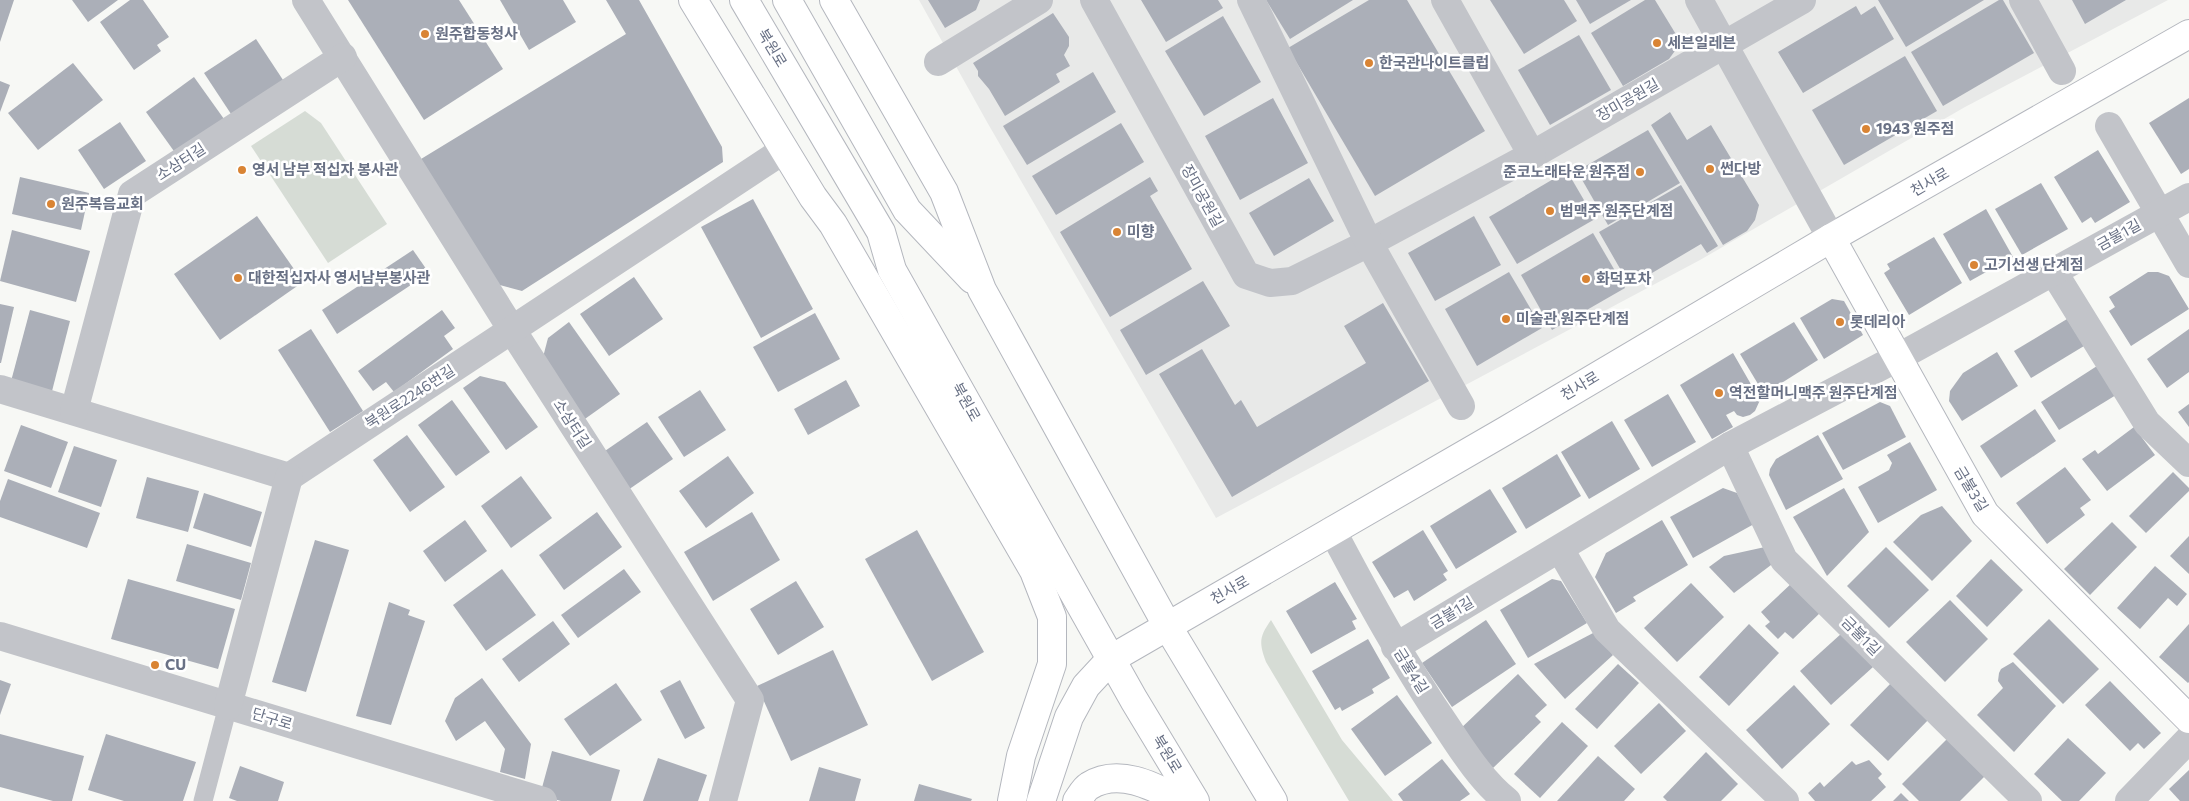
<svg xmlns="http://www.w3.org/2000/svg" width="2189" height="801" viewBox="0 0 2189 801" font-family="Commissioner,'Noto Sans KR',sans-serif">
	<rect width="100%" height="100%" fill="#f7f8f5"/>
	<path fill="#e8e9e8" d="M919,0H2168L1965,107L1700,260L1216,518L987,122Z"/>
	<g fill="#d6dcd5">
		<path d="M305,111L321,123L387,224L328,263L251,146Z"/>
		<path d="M1271,620L1342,740L1393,801H1349L1266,662C1259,643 1259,637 1271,620Z"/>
	</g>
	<g fill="#abafb8">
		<path d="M0,0H14L0,42Z"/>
		<path d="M72,0H118L88,22Z"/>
		<path d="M130,0H143L169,37L157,45L161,51L134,70L100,22Z"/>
		<path d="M348,0H459L503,69L424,120Z"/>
		<path d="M500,0H563L576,22L529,50Z"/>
		<path d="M606,0H639L722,147L723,162L522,291L496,284L421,159L626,34Z"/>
		<path d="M928,0H980L976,10L945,28Z"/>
		<path d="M1141,0H1218L1223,8L1166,42Z"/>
		<path d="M1266,0H1353L1290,39Z"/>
		<path d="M1369,0H1407L1485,131L1375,196L1288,48Z"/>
		<path d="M1490,0H1564L1577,21L1524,54Z"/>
		<path d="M1576,0H1631L1590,24Z"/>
		<path d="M1645,0H1655L1677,36V48L1669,59L1623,86L1591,33Z"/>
		<path d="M1878,0H1984L1906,47Z"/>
		<path d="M1999,0H2003L2034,53L1943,106L1911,52Z"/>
		<path d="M2072,0H2126L2085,24Z"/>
		<path d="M1856,6L1861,15L1875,6L1894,39L1803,93L1778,52Z"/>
		<path d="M1053,13L1069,37V46L1064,55L1070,66L1056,74L1060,82L1005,116L989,89L978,76V71L973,63Z"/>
		<path d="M1223,16L1261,82L1204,116L1165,51Z"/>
		<path d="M1579,35L1611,90L1550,125L1518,70Z"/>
		<path d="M256,39L285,83L233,117L204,73Z"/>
		<path d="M1905,56L1937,111L1844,165L1812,110Z"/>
		<path d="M73,63L103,100L38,150L8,113Z"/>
		<path d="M1093,72L1116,112L1027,165L1003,126Z"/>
		<path d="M194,77L224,119L176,154L146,112Z"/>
		<path d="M0,81L10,85L0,112Z"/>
		<path d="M1273,98L1308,163L1240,200L1205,136Z"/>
		<path d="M2189,98V169L2181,174L2149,123Z"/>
		<path d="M1670,112L1687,140L1711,125L1759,205L1755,220L1747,231L1723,245L1651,125Z"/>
		<path d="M120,122L146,161L104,189L78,150Z"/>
		<path d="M1121,123L1144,162L1056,215L1032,176Z"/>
		<path d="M1648,130L1680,183L1608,225L1577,171Z"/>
		<path d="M2098,150L2130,202L2095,223L2091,217L2082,223L2054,177Z"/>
		<path d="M1567,171L1595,219L1517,264L1489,217Z"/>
		<path d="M20,177L89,193L81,230L12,214Z"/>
		<path d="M1150,177L1158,191L1150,196L1192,269L1110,317L1060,232Z"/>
		<path d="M1309,178L1334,221L1274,256L1249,213Z"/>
		<path d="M2041,183L2068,229L2022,255L1995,209Z"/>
		<path d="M1681,185L1718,246L1707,253L1701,244L1630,286L1599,232Z"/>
		<path d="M753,199L813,309L761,338L701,227Z"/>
		<path d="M1986,209L2013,257L1970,281L1943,234Z"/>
		<path d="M257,216L303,282L220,340L174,274Z"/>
		<path d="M1474,216L1501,265L1435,301L1408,253Z"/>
		<path d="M12,230L90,251L76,302L0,281Z"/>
		<path d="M1593,233L1625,288L1552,330L1521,275Z"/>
		<path d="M1934,237L1962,283L1909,315L1884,273L1890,269L1887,264Z"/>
		<path d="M413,250L429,273L337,334L322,310Z"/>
		<path d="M1509,272L1542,328L1477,366L1445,309Z"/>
		<path d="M2148,272H2158L2169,276L2189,309L2131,346L2109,311L2115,307L2109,297Z"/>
		<path d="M634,277L663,319L609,356L580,314Z"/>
		<path d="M1203,281L1230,326L1146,375L1120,330Z"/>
		<path d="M1832,299L1844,301L1863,335L1824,359L1800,318Z"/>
		<path d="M1383,303L1429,381L1232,497L1159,374L1202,349L1235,405L1241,400L1257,427L1366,363L1344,326Z"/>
		<path d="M0,304L14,307L1,363H0Z"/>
		<path d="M30,310L70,321L51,395L10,385Z"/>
		<path d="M442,310L455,328L444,336L453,349L394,392L386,382L373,391L358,371Z"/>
		<path d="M815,313L840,359L778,392L753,347Z"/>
		<path d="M2067,319L2084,346L2031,378L2014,351Z"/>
		<path d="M569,322L620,394L582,421L542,361L548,338Z"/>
		<path d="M1794,322L1818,360L1764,394L1740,354Z"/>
		<path d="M311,329L363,411L330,432L278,350Z"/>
		<path d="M2189,329V372L2167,388L2147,359Z"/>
		<path d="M1997,352L2018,386L1962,421L1949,401L1950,391L1963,373Z"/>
		<path d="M1733,353L1760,400L1755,411L1750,415L1743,417L1737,415L1734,411L1726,415L1733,427L1712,439L1680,385Z"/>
		<path d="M2097,366L2116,395L2059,430L2041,402Z"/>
		<path d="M480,376L505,382L538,427L506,450L463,388Z"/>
		<path d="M846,380L860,406L808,435L794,409Z"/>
		<path d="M700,390L726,430L684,457L658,417Z"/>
		<path d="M1668,394L1696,442L1652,467L1624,420Z"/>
		<path d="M452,400L490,452L456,476L418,425Z"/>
		<path d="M1880,402L1890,406L1906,437L1843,470L1822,433Z"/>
		<path d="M2189,404V427L2178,412Z"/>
		<path d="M2035,409L2056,441L2001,478L1980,446Z"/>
		<path d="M1612,421L1640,469L1589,499L1561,452Z"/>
		<path d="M647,422L673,459L628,490L602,453Z"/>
		<path d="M21,425L68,442L51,488L4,471Z"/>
		<path d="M2134,427L2155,455L2107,491L2082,459L2095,450L2098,454Z"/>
		<path d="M407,435L445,487L410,512L373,460Z"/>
		<path d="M1818,435L1843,479L1786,510L1769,475L1770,469L1776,459Z"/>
		<path d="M1910,442L1937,490L1878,523L1858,487L1889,470L1892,463L1887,455Z"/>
		<path d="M74,446L117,460L101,507L58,492Z"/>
		<path d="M1557,454L1581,496L1526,529L1502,488Z"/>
		<path d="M728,456L754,493L706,528L679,491Z"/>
		<path d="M2065,467L2091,500L2080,508L2085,515L2047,544L2016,503Z"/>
		<path d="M2173,472L2189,488V491L2146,533L2129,516Z"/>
		<path d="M521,476L552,518L511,548L481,506Z"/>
		<path d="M147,477L199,491L188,532L136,518Z"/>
		<path d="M8,479L100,513L87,548L0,517V501Z"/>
		<path d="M1723,488L1737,493L1754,524L1693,558L1670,517Z"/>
		<path d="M1844,488L1869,532L1827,576L1793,517Z"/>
		<path d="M1490,489L1517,532L1456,569L1430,526Z"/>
		<path d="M204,493L262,512L251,547L193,528Z"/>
		<path d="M1942,506L1972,541L1932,581L1893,542L1921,515Z"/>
		<path d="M597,512L622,547L564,590L539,555Z"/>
		<path d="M752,512L780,560L713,601L684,552Z"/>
		<path d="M465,520L487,551L445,582L423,551Z"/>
		<path d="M1662,520L1688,565L1633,597L1636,601L1616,613L1595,577L1606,553Z"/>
		<path d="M2112,522L2137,547L2090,595L2064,569Z"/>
		<path d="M917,530L984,652L932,681L865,559Z"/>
		<path d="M1423,530L1448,571L1443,574L1447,580L1414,601L1408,590L1394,598L1372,562Z"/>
		<path d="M2189,536V574L2170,556Z"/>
		<path d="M315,540L349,550L306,692L272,682Z"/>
		<path d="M187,544L251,563L241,600L176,581Z"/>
		<path d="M1765,547L1775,562L1734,593L1709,567L1724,556Z"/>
		<path d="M1886,547L1929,590L1889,628L1847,586Z"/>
		<path d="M1991,559L2023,590L1987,627L1956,596Z"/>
		<path d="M2155,566L2187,594L2177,606L2168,598L2140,629L2117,608Z"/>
		<path d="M502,569L536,615L486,651L453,605Z"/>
		<path d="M624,569L641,592L578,638L561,615Z"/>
		<path d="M128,579L235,609L218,669L111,639Z"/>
		<path d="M1552,579L1561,581L1587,623L1528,658L1500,610Z"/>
		<path d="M796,581L824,627L778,655L750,609Z"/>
		<path d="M1335,582L1357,619L1352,621L1356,629L1311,654L1286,611Z"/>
		<path d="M1793,582L1821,612L1793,639L1785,632L1778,639L1765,626L1770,622L1761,612Z"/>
		<path d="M1691,583L1724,617L1677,662L1644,628Z"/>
		<path d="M1950,600L1988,639L1945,682L1906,642Z"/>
		<path d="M389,602L410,610L408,615L425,621L391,725L356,716Z"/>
		<path d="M2049,619L2099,669L2063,704L2013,654Z"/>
		<path d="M1486,620L1516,664L1452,707L1422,663Z"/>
		<path d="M553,621L570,644L519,682L502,659Z"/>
		<path d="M1749,624L1779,653L1729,706L1699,677Z"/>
		<path d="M2189,624V682L2188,683L2159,657Z"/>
		<path d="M1595,632L1613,655L1565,699L1534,664Z"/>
		<path d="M1842,633L1873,667L1831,705L1800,671Z"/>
		<path d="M1368,639L1390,678L1372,689L1374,693L1342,711L1340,707L1335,710L1312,671Z"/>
		<path d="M833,650L868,725L791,761L757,686Z"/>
		<path d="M2013,662L2056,706L2014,752L1977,715L2003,688L1998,681L1999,673L2001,669Z"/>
		<path d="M1618,664L1639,683L1597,729L1575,709Z"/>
		<path d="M1518,674L1547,705L1535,716L1541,722L1493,768L1458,731Z"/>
		<path d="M482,678L531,744L525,779L500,772L505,749L485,721L456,741L445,721L455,698Z"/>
		<path d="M0,680L11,684L0,715Z"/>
		<path d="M680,680L705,728L685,739L660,691Z"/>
		<path d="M1893,681L1931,717L1888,761L1850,725Z"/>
		<path d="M2110,681L2161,733L2144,749L2138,743L2130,751L2085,705Z"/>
		<path d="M616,683L642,720L590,756L564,719Z"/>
		<path d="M1794,685L1830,724L1782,769L1746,730Z"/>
		<path d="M1397,695L1432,743L1385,776L1351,729Z"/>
		<path d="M1659,703L1686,731L1641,774L1614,746Z"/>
		<path d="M1562,722L1588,746L1540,798L1514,774Z"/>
		<path d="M0,734L84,756L72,801H53L0,787Z"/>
		<path d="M106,734L196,762L183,801H124L88,790Z"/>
		<path d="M1948,738L1985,776L1960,801H1919L1902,784Z"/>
		<path d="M2068,738L2106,773L2079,801H2062L2034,774Z"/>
		<path d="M552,751L620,770L611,801H561L540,795Z"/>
		<path d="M1706,752L1738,784L1721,801H1667L1663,797Z"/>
		<path d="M1598,756L1635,789L1624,801H1557Z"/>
		<path d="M658,758L707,775L698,801H643Z"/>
		<path d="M1442,759L1470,794L1460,801H1403L1398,794Z"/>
		<path d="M1869,760L1882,774L1878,778L1886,787L1871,801H1815L1808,793L1820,782L1824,787L1852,761L1856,765Z"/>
		<path d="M240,766L284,782L278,801H237L229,798Z"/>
		<path d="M819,767L861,779L855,801H809Z"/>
		<path d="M2189,770V801H2180L2169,789Z"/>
		<path d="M919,784L972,799L971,801H914Z"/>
		<path d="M1901,793L1909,801H1893Z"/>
	</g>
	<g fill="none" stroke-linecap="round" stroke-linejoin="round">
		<g stroke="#b4b7be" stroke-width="30">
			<g id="secondary">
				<path d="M693,0L813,197L833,224L1034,571L1052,617V664L1021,756L1012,801"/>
				<path d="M744,0L881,232L892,270L1134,700L1195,801"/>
				<path d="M787,0L907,210L972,279"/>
				<path d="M834,0L944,192L982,290L1168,627L1273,801"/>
				<path d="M1831,238L1985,514L2189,719"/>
				<path d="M1041,801L1069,717L1086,686L1111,659L1505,431L1831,238L2189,34"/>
				<path d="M1077,801C1080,797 1084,789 1089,786C1119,767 1155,787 1182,801"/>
			</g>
		</g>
		<path stroke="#c2c4c9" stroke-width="19" d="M203,801L228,706"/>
		<g stroke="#c2c4c9" stroke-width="28">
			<path d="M306,0L512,330L750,700L723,801"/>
			<path d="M1094,0L1246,275L1270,283L1292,281L1369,243L1532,155L1802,0"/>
			<path d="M1251,0L1369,243L1461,406"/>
			<path d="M1445,0L1532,155"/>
			<path d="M1699,0L1831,238"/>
			<path d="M2023,0L2062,71"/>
			<path d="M938,62L1039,0"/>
			<path d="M2109,126L2189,264"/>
			<path d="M2053,271L2147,423L2189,463"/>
			<path d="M0,389L289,477"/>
			<path d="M74,411L132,194L343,57"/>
			<path d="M1730,446L1784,560L2028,801"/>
			<path d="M289,477L784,150"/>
			<path d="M1332,530C1368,598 1404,664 1447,727C1464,753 1483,782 1507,801"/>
			<path d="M1560,549L1607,630L1785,801"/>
			<path d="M0,636L543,801"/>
			<path d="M1395,647L1730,446L1897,358L2189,197"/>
			<path d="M228,706L289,477"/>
			<path d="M2129,801L2189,739"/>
		</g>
		<use href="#secondary" stroke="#fff" stroke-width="28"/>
	</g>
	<g fill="#d98434" stroke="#fff" stroke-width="2">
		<circle cx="425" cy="34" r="5"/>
		<circle cx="1657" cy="43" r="5"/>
		<circle cx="1369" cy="63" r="5"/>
		<circle cx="1866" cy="129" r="5"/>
		<circle cx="1710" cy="169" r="5"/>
		<circle cx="242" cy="170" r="5"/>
		<circle cx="1640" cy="172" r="5"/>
		<circle cx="51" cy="204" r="5"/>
		<circle cx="1550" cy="211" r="5"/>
		<circle cx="1117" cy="232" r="5"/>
		<circle cx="1974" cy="265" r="5"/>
		<circle cx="238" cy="278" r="5"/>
		<circle cx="1586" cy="279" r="5"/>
		<circle cx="1506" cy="319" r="5"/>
		<circle cx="1840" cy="322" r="5"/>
		<circle cx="1719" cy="393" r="5"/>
		<circle cx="155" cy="665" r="5"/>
	</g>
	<g text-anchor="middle" stroke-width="5" stroke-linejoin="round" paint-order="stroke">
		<g font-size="15" font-weight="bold" fill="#697185" stroke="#fff" text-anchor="start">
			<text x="435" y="39">원주합동청사</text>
			<text x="1667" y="48">세븐일레븐</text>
			<text x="1379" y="68">한국관나이트클럽</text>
			<text x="1876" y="134">1943 원주점</text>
			<text x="1720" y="174">썬다방</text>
			<text x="252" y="175">영서 남부 적십자 봉사관</text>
			<text x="1630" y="177" text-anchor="end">준코노래타운 원주점</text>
			<text x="61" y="209">원주복음교회</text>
			<text x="1560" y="216">범맥주 원주단계점</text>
			<text x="1127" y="237">미향</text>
			<text x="1984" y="270">고기선생 단계점</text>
			<text x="248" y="283">대한적십자사 영서남부봉사관</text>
			<text x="1596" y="284">화덕포차</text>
			<text x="1516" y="324">미술관 원주단계점</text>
			<text x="1850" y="327">롯데리아</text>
			<text x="1729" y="398">역전할머니맥주 원주단계점</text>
			<text x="165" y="670">CU</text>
		</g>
		<g font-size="15" fill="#697185" stroke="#fff">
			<text transform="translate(772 48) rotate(59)" y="5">북원로</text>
			<text transform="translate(1628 100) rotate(-30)" y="5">장미공원길</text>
			<text transform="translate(181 162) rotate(-33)" y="5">소삼터길</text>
			<text transform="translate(1930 182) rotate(-30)" y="5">천사로</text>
			<text transform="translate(1202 196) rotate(61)" y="5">장미공원길</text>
			<text transform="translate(2119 235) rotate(-29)" y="5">금불1길</text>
			<text transform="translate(1580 386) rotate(-31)" y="5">천사로</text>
			<text transform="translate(410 397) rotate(-33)" y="5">북원로2246번길</text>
			<text transform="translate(966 402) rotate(61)" y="5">북원로</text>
			<text transform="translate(572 424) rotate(57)" y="5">소삼터길</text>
			<text transform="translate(1971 489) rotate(59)" y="5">금불3길</text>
			<text transform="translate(1230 590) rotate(-30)" y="5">천사로</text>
			<text transform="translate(1452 613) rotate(-31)" y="5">금불1길</text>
			<text transform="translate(1861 636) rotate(45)" y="5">금불1길</text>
			<text transform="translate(1411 671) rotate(58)" y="5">금불4길</text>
			<text transform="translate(272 719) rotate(17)" y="5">단구로</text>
			<text transform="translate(1167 754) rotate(59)" y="5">북원로</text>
		</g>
	</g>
</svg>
